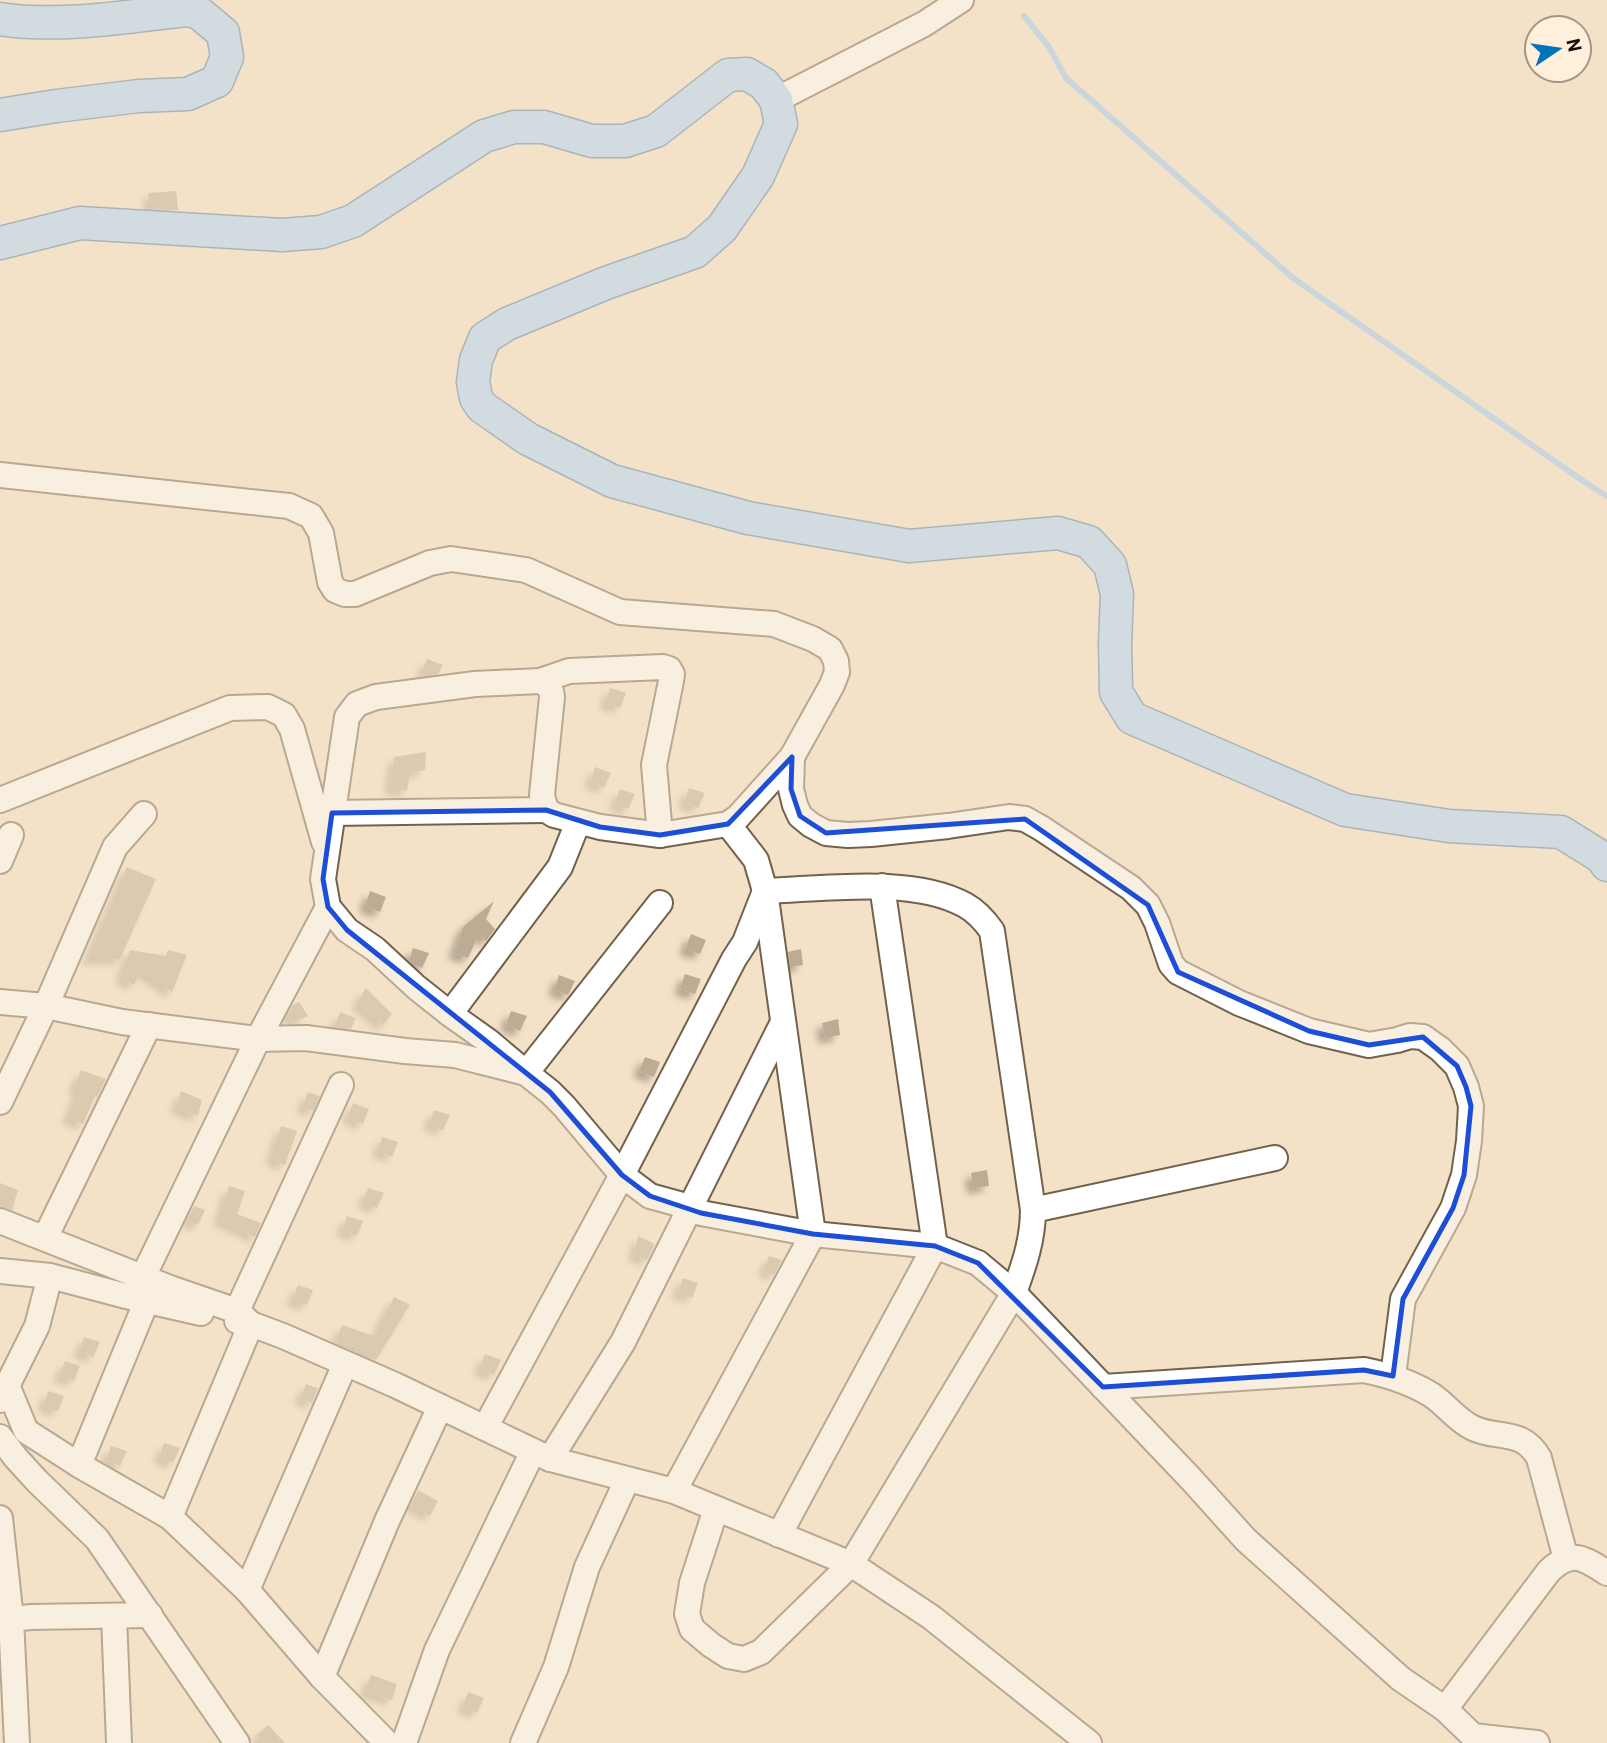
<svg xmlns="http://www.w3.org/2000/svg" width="1607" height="1743" viewBox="0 0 1607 1743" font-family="Barlow,sans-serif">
	<defs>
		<filter id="shadow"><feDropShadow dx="-6" dy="6" stdDeviation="3.5" flood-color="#0004"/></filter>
	</defs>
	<rect width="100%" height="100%" fill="#f4e2c8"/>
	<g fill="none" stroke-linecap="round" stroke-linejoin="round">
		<path stroke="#98c8f4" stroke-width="6" d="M1024,16L1049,47L1066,78L1293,278L1586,483L1607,496"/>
	</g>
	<g fill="#bdab93" filter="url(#shadow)">
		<path d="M176,191L178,210L151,209L148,193Z"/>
		<path d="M427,659L443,665L438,674L426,675L421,674Z"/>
		<path d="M610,688L626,693L620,708L605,703Z"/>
		<path d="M426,752L425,770L410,773L407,791L390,789L394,757Z"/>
		<path d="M595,767L611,773L604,788L590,782Z"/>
		<path d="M689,788L705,793L698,808L684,803Z"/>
		<path d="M620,789L635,794L628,809L614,804Z"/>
		<path d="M127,867L156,879L120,959H88Z"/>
		<path d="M370,891L386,897L380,912L365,906Z"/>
		<path d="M494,901L486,919L495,929L486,941L479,934L468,958L454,953L463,927Z"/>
		<path d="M691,934L706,940L700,954L685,949Z"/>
		<path d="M413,948L429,953L422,968L414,965L409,960Z"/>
		<path d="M801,949L803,965L791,967L788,952Z"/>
		<path d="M130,950L166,956L168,950L187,955L172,992L141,970L134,985L121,977Z"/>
		<path d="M685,974L701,979L695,994L680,989Z"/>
		<path d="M559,975L575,981L568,995L554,990Z"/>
		<path d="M366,988L392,1014L383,1025L357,1003Z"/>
		<path d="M299,1002L308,1016L293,1023L288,1014L293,1005Z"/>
		<path d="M511,1011L527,1016L520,1031L506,1025Z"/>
		<path d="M340,1012L356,1018L351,1029L335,1027Z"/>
		<path d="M838,1019L840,1035L825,1038L822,1023Z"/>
		<path d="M645,1057L660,1062L654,1077L639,1071Z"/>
		<path d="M81,1070L106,1079L97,1097L95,1096L83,1124L68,1118L79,1089L74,1087Z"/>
		<path d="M181,1091L202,1100L198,1116L176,1108Z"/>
		<path d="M308,1092L320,1096L313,1111L302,1107Z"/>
		<path d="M353,1103L369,1109L363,1124L348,1118Z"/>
		<path d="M434,1110L450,1115L443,1130L429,1125Z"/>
		<path d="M281,1126L297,1131L285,1165L271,1159Z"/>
		<path d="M382,1137L398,1142L392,1157L377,1151Z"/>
		<path d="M987,1170L989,1186L973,1188L971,1173Z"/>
		<path d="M0,1183L18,1190L12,1210L0,1206Z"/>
		<path d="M229,1186L245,1191L237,1214L261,1223L255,1237L248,1235L249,1233L219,1220Z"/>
		<path d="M368,1188L384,1193L377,1208L363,1202Z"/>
		<path d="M194,1206L205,1210L198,1225L187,1221Z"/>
		<path d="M347,1216L363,1221L357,1236L342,1231Z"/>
		<path d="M638,1236L655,1244L647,1260L634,1255Z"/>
		<path d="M769,1256L782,1260L774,1275L764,1271Z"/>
		<path d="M683,1278L698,1283L692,1298L677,1292Z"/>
		<path d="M298,1285L313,1290L307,1305L292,1300Z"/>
		<path d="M394,1297L410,1305L376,1360L364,1355L366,1351L336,1340L342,1325L374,1336Z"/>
		<path d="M84,1337L100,1342L93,1357L79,1352Z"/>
		<path d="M485,1354L501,1360L494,1375L479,1369Z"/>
		<path d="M65,1361L80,1366L74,1381L59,1376Z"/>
		<path d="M306,1384L318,1388L312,1403L300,1399Z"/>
		<path d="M48,1391L64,1396L58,1411L43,1406Z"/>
		<path d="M164,1443L180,1448L173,1463L159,1457Z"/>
		<path d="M111,1446L127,1451L120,1466L106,1460Z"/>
		<path d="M418,1490L438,1501L430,1516L411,1505Z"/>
		<path d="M371,1675L397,1684L392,1700L365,1691Z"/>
		<path d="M468,1692L484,1698L477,1713L463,1707Z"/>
		<path d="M268,1725L285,1743H263L257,1735Z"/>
	</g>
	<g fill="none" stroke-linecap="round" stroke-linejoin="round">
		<g stroke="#72624b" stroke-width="28">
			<g id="minor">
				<path d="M776,100L924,24L961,0"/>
				<path d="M0,475L289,506L311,516L321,533L330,582L335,590L345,594H355L430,563L451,559L526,570L620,612L774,624L813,639L830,649L836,661L837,672L832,685L792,757L738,817L728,824L660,835L600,827L554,815L546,810L542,795L552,697C551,688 549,685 540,681L475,684L376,697L357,704L347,717L323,879L328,907L347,930L375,949L416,987L450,1014L488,1041L526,1073L660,903"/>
				<path d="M540,681L569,671L663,667L669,669L672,674L671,681L654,765L660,835"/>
				<path d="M792,757L791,789L795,805L800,816L811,825L826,833L848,835L871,834L948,826L1009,817L1025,819L1041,828L1131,888L1148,905L1157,923L1171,964L1178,972L1239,1003L1309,1031L1369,1045L1397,1040L1410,1036L1423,1037L1440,1049L1457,1066L1466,1087L1471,1106L1469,1141L1464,1175L1453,1208L1403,1299L1393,1376"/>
				<path d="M0,800L230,708L268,707L284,715L292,729L324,842"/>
				<path d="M332,813L546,810"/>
				<path d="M0,861L11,835"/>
				<path d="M0,1002L46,1006L122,1022L258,1039L306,1038L405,1051L455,1055L526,1073L550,1092L564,1106L622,1175L650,1196L690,1207L701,1213L813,1234L935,1246L978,1263L1014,1293L1191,1479L1246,1540L1401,1679L1445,1709L1549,1571C1573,1549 1583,1558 1607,1573"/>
				<path d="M450,1014L560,867L578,822"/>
				<path d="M0,1102L46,1006L115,847L144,814"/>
				<path d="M1033,1210L1275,1158"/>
				<path d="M0,1221L170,1288L237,1311L251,1324L283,1336L395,1385L550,1459L623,1342L783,1022"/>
				<path d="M45,1238L149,1025"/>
				<path d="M0,1271L50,1276L122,1295L201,1313"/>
				<path d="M143,1277L258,1039L328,907"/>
				<path d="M237,1311L341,1085"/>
				<path d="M7,1385L26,1431L79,1465L170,1517L247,1590L322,1677L387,1743"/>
				<path d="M1103,1387L1364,1370C1388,1375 1410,1382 1430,1394C1446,1404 1456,1420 1473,1428C1498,1440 1522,1428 1539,1458L1566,1559"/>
				<path d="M0,1400L37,1326L50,1276"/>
				<path d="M485,1428L622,1175L734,959L745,942L765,891C824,889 913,876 965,905C976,911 985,921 992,931L1033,1210C1033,1240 1024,1265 1014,1293L851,1564L761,1652L744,1659L728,1656L711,1645L692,1629L687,1614L692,1583L716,1509"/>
				<path d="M0,1437L16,1458L37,1481L97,1539L237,1743"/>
				<path d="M550,1459L674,1491L851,1564L931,1617L1089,1743"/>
				<path d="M79,1465L147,1300"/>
				<path d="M674,1491L813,1234L765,891L756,860L728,824"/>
				<path d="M170,1517L251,1324L237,1321"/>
				<path d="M0,1518L11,1619L17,1743"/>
				<path d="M779,1535L935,1246L882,886"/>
				<path d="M247,1590L345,1364"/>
				<path d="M114,1616L119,1743"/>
				<path d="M0,1620L31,1617L150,1615"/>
				<path d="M322,1677L387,1521L440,1407"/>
				<path d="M1445,1709L1473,1736L1537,1743"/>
				<path d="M404,1743L437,1650L533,1451"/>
				<path d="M523,1743L556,1667L587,1567L627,1480"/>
			</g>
		</g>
		<g stroke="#507da6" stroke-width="35">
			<g id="major">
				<path d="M0,19C61,28 124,17 185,10L198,12L223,33L227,57L217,81L188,94L139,96L56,106L0,115"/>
				<path d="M0,243L80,223L282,235L321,232L353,221L484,136L514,127H544L592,141H625L656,131L728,75L747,74L764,84L776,100L781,124L758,176L722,228L695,252L606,283L507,324L485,338L476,360L473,382L476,398L482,407L528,439L612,481L748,518L909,546L1058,533L1089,542L1110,565L1117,594L1115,644L1116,692L1132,718L1345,810L1449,826L1561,832L1601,857L1607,865"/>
			</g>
		</g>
		<use href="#minor" stroke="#fff" stroke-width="24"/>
		<use href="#major" stroke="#a9d4fd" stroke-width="32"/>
	</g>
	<path d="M0 0H1607V1743H0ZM792,757L791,789L800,816L826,833L1025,819L1148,905L1178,972L1309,1031L1369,1045L1423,1037L1457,1066L1466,1087L1471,1106L1464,1175L1453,1208L1403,1299L1393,1376L1364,1370L1103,1387L978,1263L935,1246L813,1234L701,1213L650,1196L622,1175L550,1092L347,930L328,907L323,879L332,813L546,810L600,827L660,835L728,824Z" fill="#f4e2c8" fill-opacity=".55" fill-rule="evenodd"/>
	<path fill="none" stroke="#1d4ed8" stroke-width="5" stroke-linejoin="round" d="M792,757L791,789L800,816L826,833L1025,819L1148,905L1178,972L1309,1031L1369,1045L1423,1037L1457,1066L1466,1087L1471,1106L1464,1175L1453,1208L1403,1299L1393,1376L1364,1370L1103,1387L978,1263L935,1246L813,1234L701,1213L650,1196L622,1175L550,1092L347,930L328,907L323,879L332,813L546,810L600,827L660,835L728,824Z"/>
	<g transform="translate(1558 49) rotate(77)"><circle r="33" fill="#ffefdb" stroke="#a29687" stroke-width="2"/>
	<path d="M0-5L12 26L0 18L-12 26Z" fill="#0073bd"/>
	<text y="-10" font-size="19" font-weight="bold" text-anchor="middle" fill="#171008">N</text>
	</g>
</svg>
